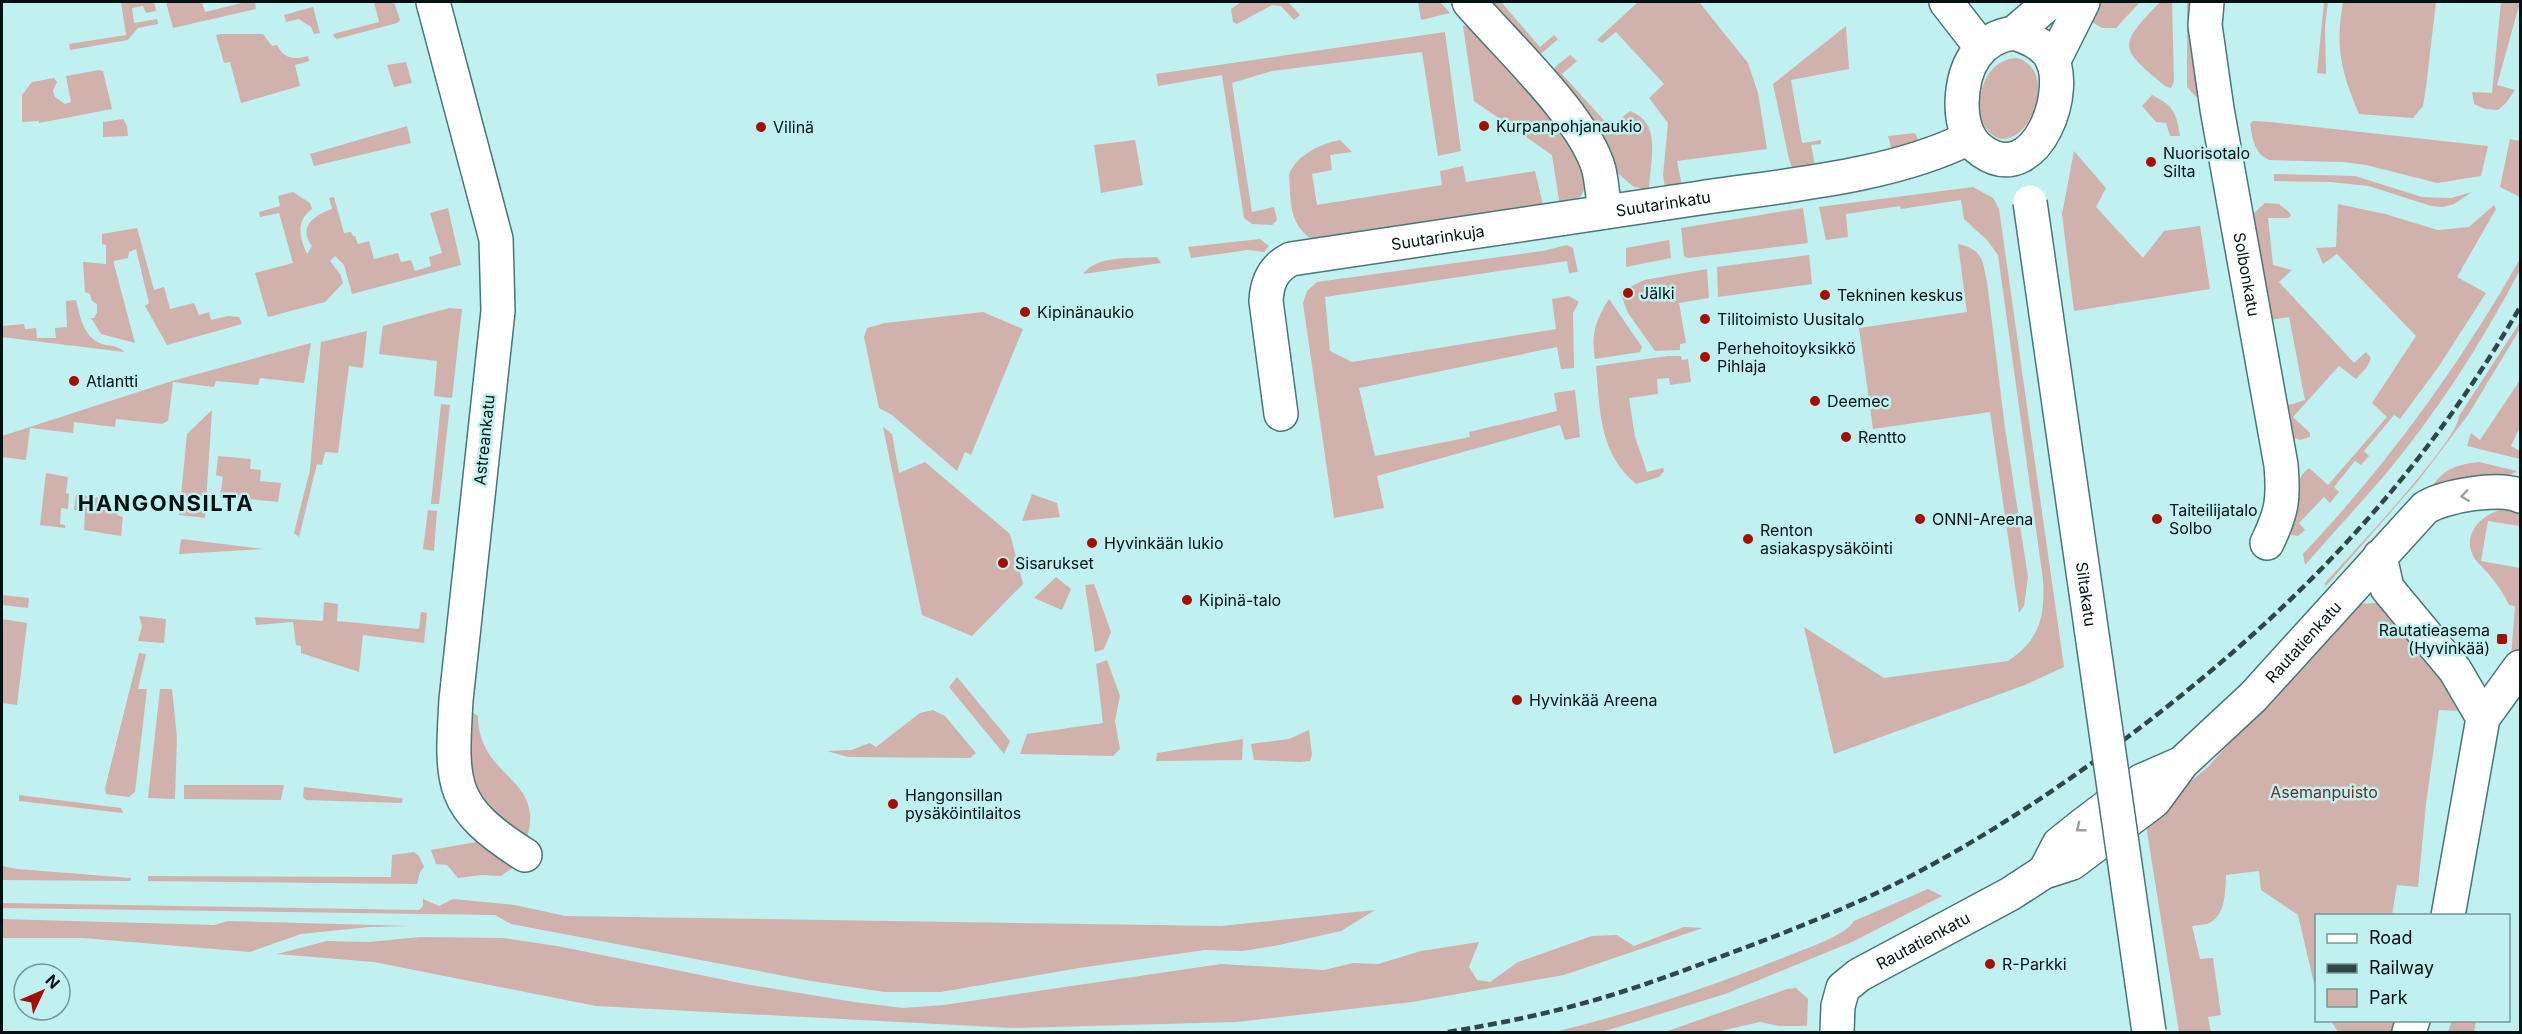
<svg xmlns="http://www.w3.org/2000/svg" width="2522" height="1034" viewBox="0 0 2522 1034" font-family="Inter,sans-serif">
	<rect width="100%" height="100%" fill="#c0f0f0"/>
	<g fill="#d1b1ab">
		<path d="M121,2H154L156,11L146,13L143,6L132,8L134,23L157,19L158,24L138,28L128,40L70,50L69,44L126,35Z"/>
		<path d="M166,2H202L205,12L246,2H255L256,9L173,28Z"/>
		<path d="M374,2H394L400,20L397,23L337,39L334,37L333,34L379,22Z"/>
		<path d="M1241,2H1288L1300,15L1294,20L1281,6L1272,5L1237,24L1233,22L1231,9Z"/>
		<path d="M1418,2H1440L1450,13L1421,20Z"/>
		<path d="M1487,2H1501L1540,47L1554,35L1558,39L1542,53H1534Z"/>
		<path d="M1638,2H1699L1748,63L1758,93L1767,149L1677,161L1682,186L1665,188L1663,175L1668,123L1649,98L1664,84L1616,32L1602,43L1597,40Z"/>
		<path d="M2095,2H2140L2116,28H2102L2085,18Z"/>
		<path d="M2160,2H2172L2174,82L2171,88L2165,86C2118,47 2118,46 2160,2Z"/>
		<path d="M2187,2H2195L2201,96L2196,97L2187,87Z"/>
		<path d="M2324,2H2328L2325,27L2326,74L2317,73Z"/>
		<path d="M2343,2H2436L2426,87L2423,106L2413,118L2359,114C2341,72 2335,47 2343,2Z"/>
		<path d="M2501,2H2520L2497,85L2515,90L2506,103L2498,110L2485,109L2474,104L2472,92L2492,93Z"/>
		<path d="M313,7L320,33L314,34L311,27L299,19L286,22L284,15Z"/>
		<path d="M1470,25C1494,53 1590,149 1585,184C1583,200 1574,203 1560,206L1552,155L1474,101L1463,26Z"/>
		<path d="M1846,26L1849,69L1791,80L1802,143L1821,140V144L1811,145L1815,165L1793,170L1789,159L1773,84Z"/>
		<path d="M1445,32L1461,151L1438,156L1422,52L1272,71L1232,83L1252,212L1274,207L1277,220L1272,225L1252,224L1244,218L1222,75L1158,86L1156,74Z"/>
		<path d="M221,34H263L272,46L277,45C284,59 294,60 308,56L309,61L295,65L300,86L241,103L230,62L224,63L216,35Z"/>
		<path d="M1570,55L1577,61L1562,74L1610,127L1630,111C1663,123 1650,161 1649,190L1634,187L1615,171L1553,75L1555,67Z"/>
		<path d="M2017,58C2062,72 2026,155 1994,136C1987,131 1983,125 1981,117C1976,91 1988,59 2017,58Z"/>
		<path d="M406,62L412,83L394,87L387,65Z"/>
		<path d="M99,70L103,71L112,109L39,123V121L22,122V95L32,82L54,78L57,82L53,91L55,97L65,104L71,102L66,76Z"/>
		<path d="M2152,95C2174,106 2176,112 2180,136H2170L2166,123L2156,122L2142,106Z"/>
		<path d="M123,119L127,126L128,136L103,137V122Z"/>
		<path d="M2253,121L2270,122L2488,146L2481,176L2437,183L2366,165L2343,162L2269,160C2254,153 2253,140 2250,124Z"/>
		<path d="M407,126L411,143L314,166L310,154Z"/>
		<path d="M1915,133L1920,143L1892,150L1888,136Z"/>
		<path d="M2510,139L2520,141V197L2500,187Z"/>
		<path d="M1135,140L1143,185L1101,193L1094,145Z"/>
		<path d="M1340,140L1352,152L1330,155L1332,170L1312,174L1317,205L1442,185L1440,171L1463,166L1466,182L1535,171L1544,209L1313,240C1288,224 1291,201 1289,175C1296,155 1322,143 1340,140Z"/>
		<path d="M2074,151L2106,188L2096,207L2143,258L2164,231L2200,226L2210,289L2074,311L2062,214Z"/>
		<path d="M2274,174L2355,176L2422,197L2451,198L2472,192L2454,204L2443,207L2431,206L2369,186L2330,182L2274,181Z"/>
		<path d="M1973,187L1993,198L1999,209L2064,667L2025,685L1834,754L1804,627L1884,678L2008,661C2040,640 2045,616 2043,580L1998,255L1987,240L1964,219L1961,200L1901,209L1900,206L1846,214L1848,237L1826,240L1819,207Z"/>
		<path d="M293,192L310,203L312,209C295,221 300,238 307,254L312,246C297,227 315,215 332,209L329,198L334,197L344,233L351,232L353,236H355L358,244L369,241L374,259L398,253L401,262L411,260L415,271L431,266L429,257L442,253L430,213L448,208L461,265L352,294L344,265L335,256L330,261L340,274L343,283L325,302L268,317L255,273L293,263L279,213L260,217L259,212L280,206L278,196Z"/>
		<path d="M2265,203L2279,204L2290,213L2291,216L2288,218H2268L2273,265L2292,270L2279,282L2354,363L2366,352L2371,358L2367,367L2356,379L2339,366L2293,417L2310,433V437L2300,440L2292,437L2286,406L2305,400L2289,317L2270,320L2250,223L2253,214Z"/>
		<path d="M2338,204L2385,214L2438,230L2469,227L2494,205L2496,209L2457,277L2486,293L2439,366L2400,419L2394,415L2364,451L2369,456L2361,465L2355,461L2334,487L2339,492L2330,503L2324,497L2299,523L2305,530L2298,536L2292,535L2287,531C2292,513 2292,480 2309,468L2328,485L2387,417L2372,403L2416,336L2337,254L2323,264L2316,248L2336,247Z"/>
		<path d="M1803,208L1808,243L1688,258L1684,256L1681,228Z"/>
		<path d="M137,228L154,290L164,287L170,309L194,303L199,315L209,312L211,320L228,316L239,317L242,324L167,345L145,306L149,303L136,249L129,252L128,258L114,261V264L135,343L101,334L91,318H94L97,313V304L92,301L90,294L85,292L83,262L106,264V245L102,244V234Z"/>
		<path d="M1260,239L1269,246L1264,252L1248,250L1191,258L1188,247Z"/>
		<path d="M1669,240L1671,258L1626,267V248Z"/>
		<path d="M1958,244C1983,250 1982,259 1987,282L2005,428L2028,577L2024,606L2019,613L1990,412L1873,429L1859,328L1967,312Z"/>
		<path d="M1567,245L1573,248L1578,272L1569,273L1567,261L1325,297L1330,351L1352,362L1556,329L1552,299L1569,296L1579,302L1573,313L1574,368L1561,369L1557,347L1359,388L1375,456L1470,437L1469,432L1557,411L1554,393L1575,390L1580,437L1565,440L1560,425L1377,476L1384,508L1334,518L1303,303L1307,291L1317,282L1543,251Z"/>
		<path d="M1809,255L1812,284L1718,297L1717,267Z"/>
		<path d="M1157,257L1161,263L1083,274C1098,254 1134,259 1157,257Z"/>
		<path d="M2520,259V270C2482,342 2437,413 2384,476C2358,506 2331,535 2305,565L2303,554C2388,464 2459,366 2520,259Z"/>
		<path d="M1707,269L1709,298L1679,303L1686,343L1680,344V350L1655,351L1628,313L1620,292L1644,280Z"/>
		<path d="M1609,299L1642,347L1640,352L1595,359C1591,334 1595,321 1609,299Z"/>
		<path d="M76,300C81,320 84,340 106,345C114,346 118,346 124,352L2,337V326L24,324L25,329L36,328L37,338H56L55,328L67,327L66,301Z"/>
		<path d="M449,308L462,309L452,398L434,396L437,361L379,354L383,326Z"/>
		<path d="M983,312L1023,329L971,455L965,452L957,471L892,415L879,408L864,337L867,328L885,323Z"/>
		<path d="M2520,322V329L2468,415L2418,481L2326,586L2324,584C2346,560 2459,440 2459,416Z"/>
		<path d="M367,331L363,368L349,366L338,453L325,452L322,465L317,464L299,537L294,533L310,470L321,342Z"/>
		<path d="M311,343L304,383L260,378L258,385L216,381L214,387L173,382L168,421L162,424L116,419L115,427L74,422L73,433L30,428L26,460L2,457V436L172,381Z"/>
		<path d="M1668,356H1681L1682,360L1688,359L1691,382L1670,385L1669,378L1657,379L1658,394L1629,398L1635,437L1647,472L1663,468L1664,471L1659,477L1636,484C1599,453 1600,411 1596,366Z"/>
		<path d="M2520,380V427L2511,446L2520,451V459L2467,446L2471,433L2480,440Z"/>
		<path d="M441,404L450,405L439,504H431Z"/>
		<path d="M212,410L205,518L179,515L187,434Z"/>
		<path d="M883,427L892,434L899,473L925,462L1010,534L1023,584L972,636L922,615Z"/>
		<path d="M218,456L251,459L250,469L261,470L260,481L281,483L278,502L220,496L223,477L216,475Z"/>
		<path d="M2479,462L2517,471L2507,477L2429,492C2440,470 2457,464 2479,462Z"/>
		<path d="M46,473L68,477L66,493L69,494L68,509L61,508L60,524L65,525V528L40,525Z"/>
		<path d="M1032,494L1057,503L1060,517L1022,521Z"/>
		<path d="M76,495L109,499L108,508L118,509L117,515L123,517L121,536L84,530L85,512L74,510Z"/>
		<path d="M2502,509L2520,514V526L2488,521L2481,561L2520,568V651L2511,657L2515,606L2509,605C2504,595 2498,585 2491,577C2486,570 2479,565 2475,559C2460,535 2481,515 2502,509Z"/>
		<path d="M428,510L437,511L434,551L423,549Z"/>
		<path d="M181,539L264,549L179,554Z"/>
		<path d="M1056,577L1071,589L1062,610L1034,598Z"/>
		<path d="M1094,584L1111,632L1104,649L1095,652L1085,585Z"/>
		<path d="M2,595L29,598L28,608L2,605Z"/>
		<path d="M324,602L338,604L337,621L419,629L421,612L427,613L424,643L363,635L359,672L301,653V646L296,645L293,622L256,625L255,617L323,621Z"/>
		<path d="M2376,603C2408,617 2444,680 2461,711L2439,710L2426,804L2418,887L2397,885L2392,915L2316,916V992L2298,915L2261,890L2259,871L2226,875C2225,892 2226,917 2207,924C2203,925 2196,925 2192,926L2200,959L2213,958L2221,1015L2208,1017L2211,1032H2179L2145,819L2208,767L2353,604Z"/>
		<path d="M139,616L166,619L164,643L138,641L142,626Z"/>
		<path d="M2,619L27,623L17,705L2,703Z"/>
		<path d="M139,653L146,654L138,689H147L135,792L129,797L106,794L105,788Z"/>
		<path d="M1107,660L1120,696L1115,721L1120,749L1113,756L1020,754L1027,734L1103,723L1096,664Z"/>
		<path d="M957,677L1010,741L1004,754L949,687Z"/>
		<path d="M160,689H172L177,738L175,799L148,798Z"/>
		<path d="M469,710L478,716C478,769 527,776 530,814C531,822 529,830 527,837C502,822 474,798 470,766C468,748 469,728 469,710Z"/>
		<path d="M933,710L945,716L976,753L970,758L848,757L827,751L851,750L870,743L876,747L920,713Z"/>
		<path d="M1309,730L1312,754L1310,761L1300,762L1254,760L1251,744L1289,739Z"/>
		<path d="M1243,739L1242,760L1156,761L1157,753Z"/>
		<path d="M184,785H284L281,800L184,799Z"/>
		<path d="M304,787L401,798L403,799L402,803L306,800L303,797Z"/>
		<path d="M19,795L121,808L123,813L19,801Z"/>
		<path d="M476,842L515,866L501,876L482,875L458,878L447,865L436,864L431,850Z"/>
		<path d="M414,852L419,856L424,867L420,872L417,884L148,881V876L391,877L392,855Z"/>
		<path d="M2,866L17,869L131,878L130,881L2,880Z"/>
		<path d="M1928,889L1942,896L1852,942L1725,994L1602,1032H1555C1636,1012 1713,986 1790,955C1807,948 1845,936 1854,921Z"/>
		<path d="M423,899L439,906L453,899L515,905L565,916L1221,926L1375,910L1341,931L1279,945L1242,951L1205,950L1079,968L941,992H885L811,981L511,924L495,915L2,908V903L419,910L423,906Z"/>
		<path d="M2,919L214,925L228,921L411,926L369,927L301,934L250,952L83,938H2Z"/>
		<path d="M1684,927L1703,928L1564,975L1412,1002L1236,1022L1012,1028L596,1006L374,962L277,954L327,941L369,942L420,937L503,938L557,946L745,984L854,1002L903,1008L944,1005L1221,964L1324,970L1353,963L1378,964L1421,951L1479,942L1469,967L1477,980L1490,982L1518,962L1592,936L1617,935L1634,946Z"/>
		<path d="M1796,988L1808,999L1807,1026H1779L1760,1022L1716,1032H1665L1787,989Z"/>
		<path d="M2331,1021H2398L2393,1032H2338Z"/>
		<path d="M2452,1021H2476L2474,1032H2448Z"/>
	</g>
	<g fill="none" stroke-linecap="round" stroke-linejoin="round">
		<g stroke="#497676" stroke-width="36">
			<g id="minor">
				<path d="M433,2L496,239L498,311L456,700C451,785 449,807 525,855"/>
				<path d="M1469,2C1505,44 1585,118 1599,170C1602,184 1603,198 1605,212"/>
				<path d="M1946,2L1981,47"/>
				<path id="s1" d="M2207,2L2205,25L2217,109L2281,465C2284,499 2282,512 2267,543"/>
				<path d="M2014,33C2027,37 2041,43 2049,54C2073,86 2037,190 1982,151C1966,140 1962,122 1962,103C1963,68 1977,38 2014,33Z"/>
				<path d="M2014,33L2050,2"/>
				<path d="M2053,62L2083,2"/>
				<path id="s2" d="M1281,414L1266,301C1267,282 1273,268 1291,259C1427,239 1563,219 1700,198C1787,185 1891,177 1969,138"/>
				<path d="M2380,556L2387,588L2455,670L2483,718"/>
				<path d="M2045,871L2059,844L2084,824L2141,781L2180,764"/>
				<path d="M2448,916L2483,718L2520,667"/>
				<path id="s3" d="M1837,1032L1838,1006L1843,988L1859,975L2010,894L2044,872L2072,863L2154,801L2182,763L2253,697L2425,508C2443,496 2501,486 2520,496"/>
				<path d="M2409,1032L2413,1020"/>
			</g>
		</g>
		<use href="#minor" stroke="#fff" stroke-width="33"/>
		<path stroke="#2f4747" stroke-width="4.5" stroke-dasharray="9 4.5" stroke-linecap="butt" d="M1448,1032C1490,1025 1532,1017 1573,1006C1631,991 1688,969 1744,948C1805,925 1865,901 1922,870C1993,832 2060,787 2125,739C2288,617 2418,484 2520,307"/>
		<g stroke="#497676" stroke-width="36" stroke-linecap="butt">
			<g id="minor-bridge">
				<path id="s4" d="M2030,202L2149,1032"/>
			</g>
		</g>
		<use href="#minor-bridge" stroke="#fff" stroke-width="33"/>
	</g>
	<defs><path id="oneway-chevron" d="M-2-3.5L2.5 0L-2 3.5" fill="none" stroke-width="1.6" stroke-linecap="round" stroke-linejoin="round" transform="scale(1.5)"/></defs>
	<g stroke="#9aa0a0">
		<use href="#oneway-chevron" transform="translate(2465 496) rotate(172)"/>
		<use href="#oneway-chevron" transform="translate(2080 828) rotate(142)"/>
	</g>
	<g fill="#a40f04" stroke="#c0f0f0" stroke-width="2">
		<circle cx="1484" cy="126" r="6"/>
		<circle cx="761" cy="127" r="6"/>
		<circle cx="2151" cy="162" r="6"/>
		<circle cx="1628" cy="293" r="6"/>
		<circle cx="1825" cy="295" r="6"/>
		<circle cx="1025" cy="312" r="6"/>
		<circle cx="1705" cy="319" r="6"/>
		<circle cx="1705" cy="357" r="6"/>
		<circle cx="74" cy="381" r="6"/>
		<circle cx="1815" cy="401" r="6"/>
		<circle cx="1846" cy="437" r="6"/>
		<circle cx="1920" cy="519" r="6"/>
		<circle cx="2157" cy="519" r="6"/>
		<circle cx="1748" cy="539" r="6"/>
		<circle cx="1092" cy="543" r="6"/>
		<circle cx="1003" cy="563" r="6"/>
		<circle cx="1187" cy="600" r="6"/>
		<rect x="2496" y="633" width="12" height="12" rx="3"/>
		<circle cx="1517" cy="700" r="6"/>
		<circle cx="893" cy="804" r="6"/>
		<circle cx="1990" cy="964" r="6"/>
	</g>
	<g text-anchor="middle" stroke-width="5" stroke-linejoin="round" paint-order="stroke">
		<g font-size="16" fill="#021212" stroke="#c0f0f0" text-anchor="start">
			<text x="1496" y="132">Kurpanpohjanaukio</text>
			<text x="773" y="133">Vilinä</text>
			<text x="2163" y="159">Nuorisotalo<tspan x="2163" dy="18">Silta</tspan></text>
			<text x="1640" y="299">Jälki</text>
			<text x="1837" y="301">Tekninen keskus</text>
			<text x="1037" y="318">Kipinänaukio</text>
			<text x="1717" y="325">Tilitoimisto Uusitalo</text>
			<text x="1717" y="354">Perhehoitoyksikkö<tspan x="1717" dy="18">Pihlaja</tspan></text>
			<text x="86" y="387">Atlantti</text>
			<text x="1827" y="407">Deemec</text>
			<text x="1858" y="443">Rentto</text>
			<text x="2169" y="516">Taiteilijatalo<tspan x="2169" dy="18">Solbo</tspan></text>
			<text x="1932" y="525">ONNI-Areena</text>
			<text x="1760" y="536">Renton<tspan x="1760" dy="18">asiakaspysäköinti</tspan></text>
			<text x="1104" y="549">Hyvinkään lukio</text>
			<text x="1015" y="569">Sisarukset</text>
			<text x="1199" y="606">Kipinä-talo</text>
			<text x="2490" y="636" text-anchor="end">Rautatieasema<tspan x="2490" dy="18">(Hyvinkää)</tspan></text>
			<text x="1529" y="706">Hyvinkää Areena</text>
			<text x="905" y="801">Hangonsillan<tspan x="905" dy="18">pysäköintilaitos</tspan></text>
			<text x="2002" y="970">R-Parkki</text>
		</g>
		<g font-size="16" fill="#021212" stroke="#c0f0f0">
			<text dy="6" stroke="none"><textPath href="#s2" startOffset="542">Suutarinkatu</textPath></text>
			<text dy="6" stroke="none"><textPath href="#s2" startOffset="314">Suutarinkuja</textPath></text>
			<text dy="6" stroke="none"><textPath href="#s1" startOffset="276">Solbonkatu</textPath></text>
			<text transform="translate(484 440) rotate(-84)" y="6">Astreankatu</text>
			<text dy="6" stroke="none"><textPath href="#s4" startOffset="396">Siltakatu</textPath></text>
			<text dy="6" stroke="none"><textPath href="#s3" startOffset="628">Rautatienkatu</textPath></text>
			<text dy="6" stroke="none"><textPath href="#s3" startOffset="138">Rautatienkatu</textPath></text>
		</g>
		<g font-size="16" fill="#692f27" stroke="#c0f0f0">
			<text x="2324" y="798">Asemanpuisto</text>
		</g>
		<g font-size="22" font-weight="bold" letter-spacing="1.5" fill="#021212" stroke="#c0f0f0">
			<text x="166" y="511">HANGONSILTA</text>
		</g>
	</g>
	<rect width="2522" height="1034" fill="none" stroke="#021212" stroke-width="6"/>
	<rect x="2315" y="914" width="195" height="108" fill="#c0f0f0" stroke="#749797" stroke-width="1.5"/>
	<rect x="2327" y="934" width="30" height="9" fill="#ffffff" stroke="#749797" stroke-width="1.5"/>
	<text x="2369" y="944" font-size="18" fill="#021212">Road</text>
	<rect x="2327" y="964" width="30" height="9" fill="#2f4747" stroke="#749797" stroke-width="1.5"/>
	<text x="2369" y="974" font-size="18" fill="#021212">Railway</text>
	<rect x="2327" y="989" width="30" height="18" fill="#d1b1ab" stroke="#749797" stroke-width="1.5"/>
	<text x="2369" y="1004" font-size="18" fill="#021212">Park</text>
	<g transform="translate(42 992) rotate(46)"><circle r="28" fill="#c0f0f0" stroke="#749797" stroke-width="1.5"/>
	<path d="M0-4.5L10 22L0 15L-10 22Z" fill="#a40f04"/>
	<text y="-9" font-size="16" font-weight="bold" text-anchor="middle" fill="#021212">N</text>
	</g>
</svg>
